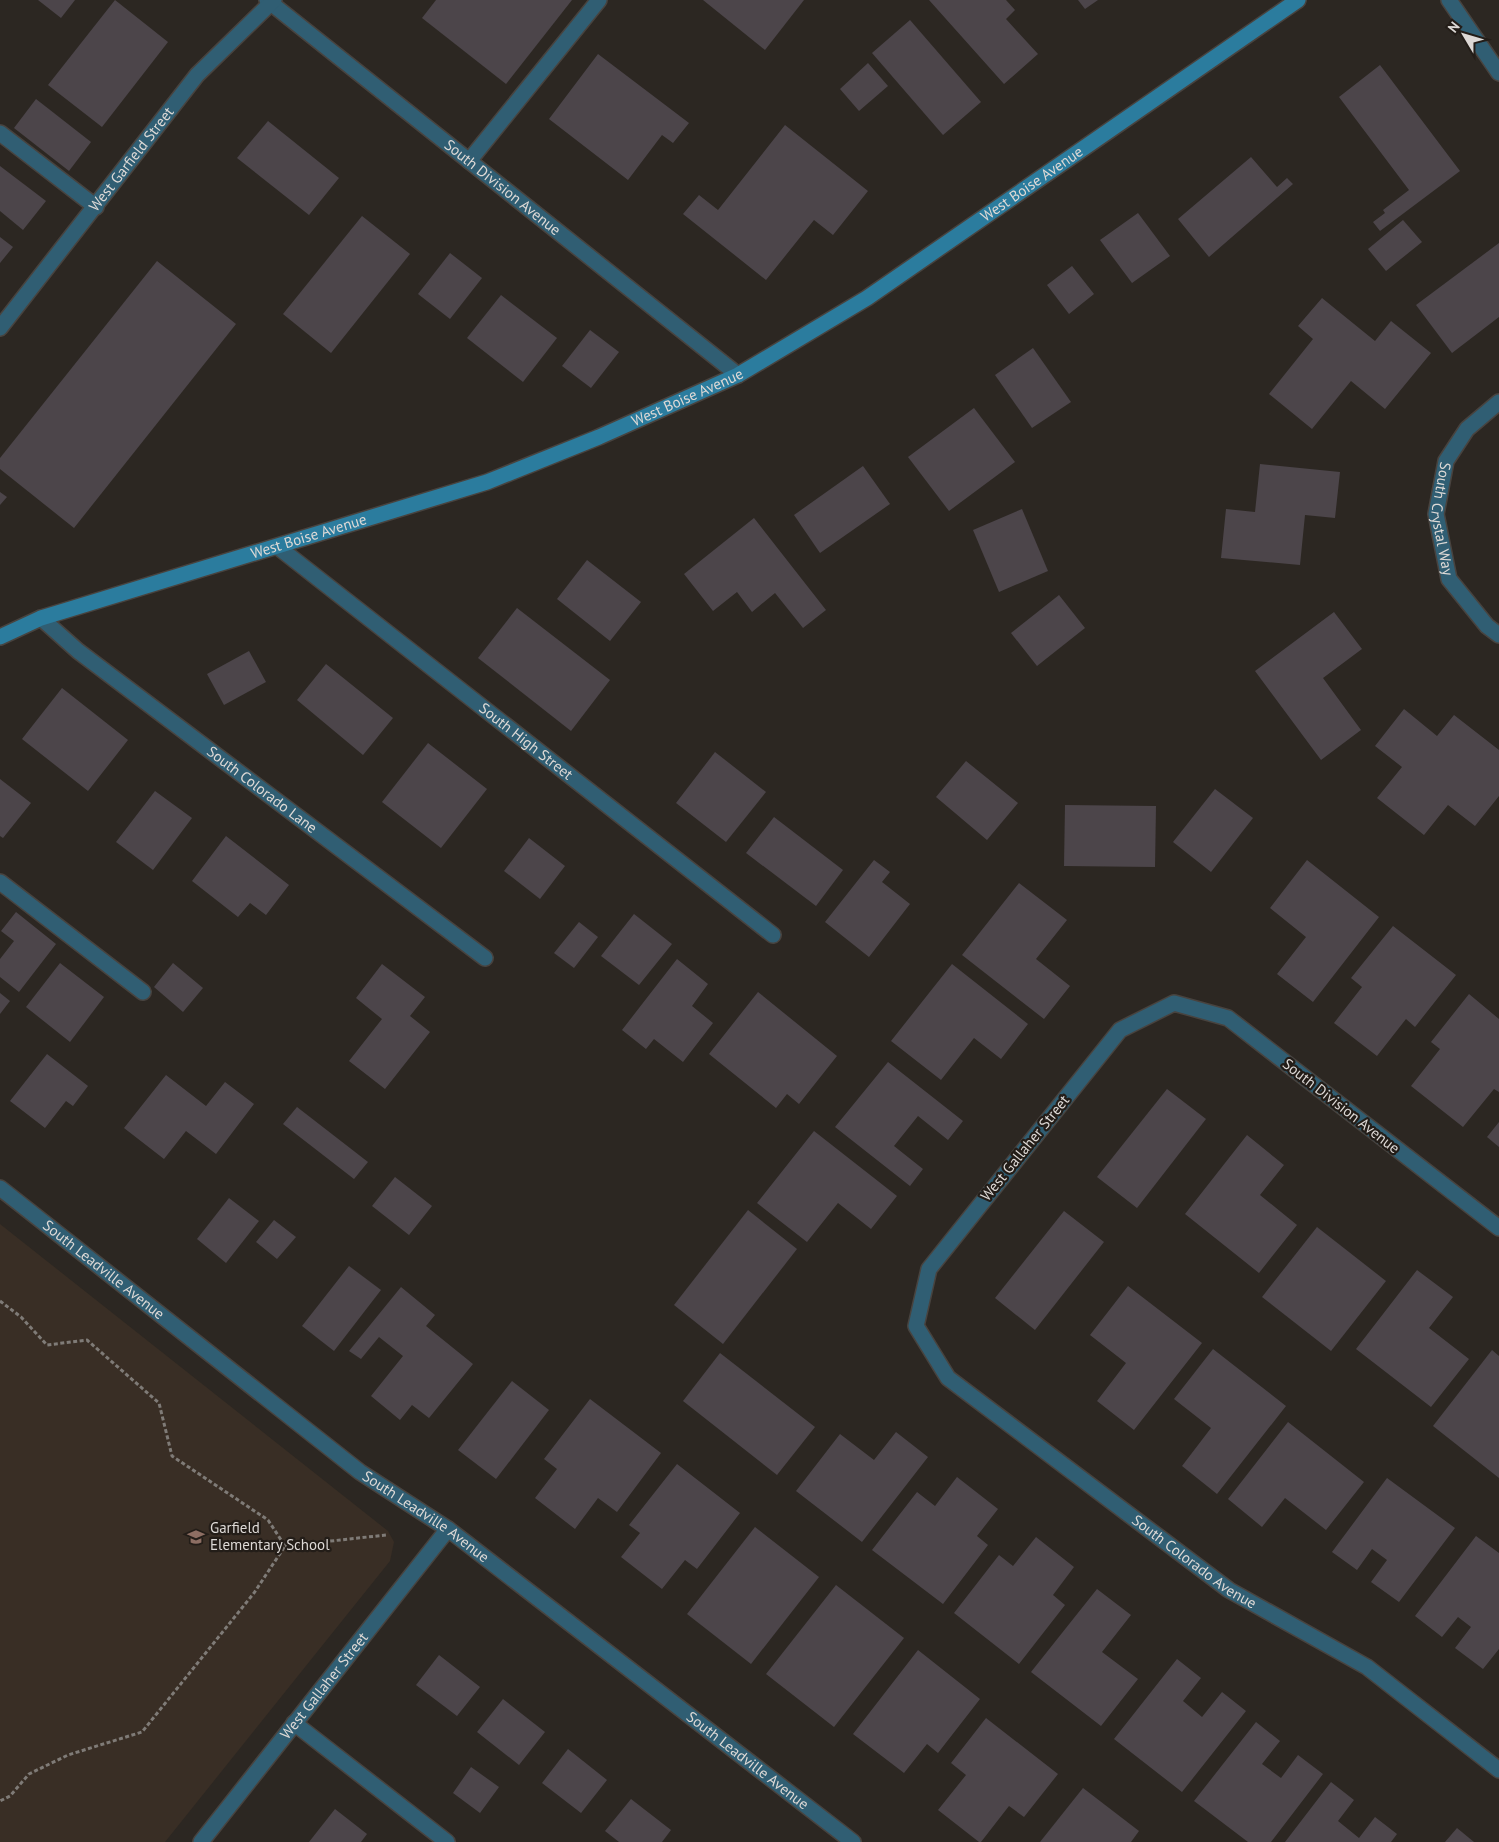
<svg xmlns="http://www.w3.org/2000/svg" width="1499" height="1842" viewBox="0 0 1499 1842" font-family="'PT Sans',sans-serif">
	<rect width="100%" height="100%" fill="#2c2722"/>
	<path fill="#392e25" d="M0,1224L388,1531L394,1542L390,1561L165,1842H0Z"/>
	<g fill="#4c454a">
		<path d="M38,0H75L61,18Z"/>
		<path d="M115,0L168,42L102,127L48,85Z"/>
		<path d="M436,0H572L506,84L422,18Z"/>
		<path d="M703,0H804L765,50Z"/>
		<path d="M929,0H1006L1015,10L1006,19L1038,54L1004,84Z"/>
		<path d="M1078,0H1098L1085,9Z"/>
		<path d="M910,20L981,102L943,135L872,53Z"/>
		<path d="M598,54L689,123L673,143L662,135L628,180L549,119Z"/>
		<path d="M868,63L888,86L859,111L840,89Z"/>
		<path d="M1380,65L1460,171L1380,231L1373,222L1385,213L1383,210L1409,190L1339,97Z"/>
		<path d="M36,99L91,142L69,171L14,128Z"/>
		<path d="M268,121L339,178L309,215L237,158Z"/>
		<path d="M785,125L868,191L833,235L814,220L766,280L683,214L699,195L718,210Z"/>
		<path d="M1251,157L1277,187L1287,178L1293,184L1209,257L1178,219Z"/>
		<path d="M0,166L46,201L23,230L0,211Z"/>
		<path d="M1138,213L1170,256L1132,283L1100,240Z"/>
		<path d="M362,216L410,254L331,353L283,314Z"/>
		<path d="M1403,220L1422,242L1386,271L1368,249Z"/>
		<path d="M0,237L13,247L0,263Z"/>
		<path d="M1499,243V317L1452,353L1416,305Z"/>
		<path d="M450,253L482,278L450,319L418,294Z"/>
		<path d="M157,261L236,324L74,528L0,469V458Z"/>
		<path d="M1072,266L1094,294L1069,314L1047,285Z"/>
		<path d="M501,295L557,338L523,382L467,338Z"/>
		<path d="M1322,298L1375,341L1391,321L1431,353L1385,409L1351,381L1312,429L1269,394L1313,339L1298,326Z"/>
		<path d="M590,330L619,352L591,388L562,366Z"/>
		<path d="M1033,348L1071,402L1032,428L995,375Z"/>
		<path d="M974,408L1015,462L949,511L908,457Z"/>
		<path d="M1260,464L1340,472L1335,518L1305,515L1300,565L1221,558L1226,509L1255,512Z"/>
		<path d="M863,466L890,504L820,553L794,515Z"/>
		<path d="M0,492L7,497L0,505Z"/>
		<path d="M1022,509L1048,571L999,592L973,530Z"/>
		<path d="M754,518L826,610L803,628L775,593L752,612L737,592L713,611L684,574Z"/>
		<path d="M587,560L641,602L610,641L557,599Z"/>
		<path d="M1059,595L1085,628L1037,666L1011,633Z"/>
		<path d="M517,608L610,680L571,731L478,658Z"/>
		<path d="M1334,612L1362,649L1323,678L1361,730L1321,760L1255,671Z"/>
		<path d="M249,651L266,682L224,705L207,674Z"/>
		<path d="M326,664L393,718L363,755L297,700Z"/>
		<path d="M62,688L128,740L88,791L22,739Z"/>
		<path d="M1404,709L1437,736L1454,715L1499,750V796L1475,826L1448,805L1424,835L1377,798L1402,767L1375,746Z"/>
		<path d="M428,743L487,789L441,848L382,802Z"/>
		<path d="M715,752L766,792L726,842L676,803Z"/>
		<path d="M966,761L1018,803L987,840L936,797Z"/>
		<path d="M0,779L31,803L3,838L0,836Z"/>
		<path d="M1215,789L1253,818L1211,872L1173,842Z"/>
		<path d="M155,791L192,818L153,870L116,842Z"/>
		<path d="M1065,805L1156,806L1155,867L1064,866Z"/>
		<path d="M774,817L843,870L816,906L746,853Z"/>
		<path d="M226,836L289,885L266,915L250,903L238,917L192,881Z"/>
		<path d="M529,838L565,866L540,899L504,871Z"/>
		<path d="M874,860L890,872L882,882L910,904L869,957L825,922Z"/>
		<path d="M1307,860L1379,917L1313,1002L1277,974L1306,937L1270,908Z"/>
		<path d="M1019,883L1067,920L1036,959L1070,986L1044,1019L962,955Z"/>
		<path d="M16,912L56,944L19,992L0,977V959L14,941L1,931Z"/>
		<path d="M634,914L672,944L639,985L601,956Z"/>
		<path d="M579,922L598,937L574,968L554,953Z"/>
		<path d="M1393,926L1456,975L1415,1027L1406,1019L1377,1056L1334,1023L1362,987L1351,978Z"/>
		<path d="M677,959L708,984L692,1006L713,1023L683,1062L654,1039L646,1049L622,1030Z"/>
		<path d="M60,963L104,997L70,1042L26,1007Z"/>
		<path d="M173,963L203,988L183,1012L154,987Z"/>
		<path d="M382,964L425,997L410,1016L430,1032L385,1089L349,1061L382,1019L356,998Z"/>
		<path d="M952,964L1028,1024L1001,1059L974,1038L941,1080L891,1041Z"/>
		<path d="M758,992L837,1056L799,1104L787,1094L776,1108L709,1054Z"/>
		<path d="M0,993L10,1001L0,1014Z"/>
		<path d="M1469,994L1499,1019V1092L1494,1089L1463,1127L1411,1086L1440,1049L1431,1042Z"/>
		<path d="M47,1054L88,1086L73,1106L66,1101L45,1128L10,1101Z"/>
		<path d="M888,1062L963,1121L948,1140L918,1116L894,1146L923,1169L910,1186L835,1127Z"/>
		<path d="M166,1075L206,1106L225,1082L254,1104L216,1154L186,1131L164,1159L124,1128Z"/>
		<path d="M1167,1089L1206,1119L1137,1208L1097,1177Z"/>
		<path d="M297,1107L368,1162L354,1179L283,1124Z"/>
		<path d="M1499,1122V1147L1487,1137Z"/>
		<path d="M814,1131L897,1196L871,1229L838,1203L807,1242L757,1203Z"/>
		<path d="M1247,1135L1284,1165L1260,1195L1297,1225L1259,1273L1185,1214Z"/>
		<path d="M395,1177L432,1206L409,1235L372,1206Z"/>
		<path d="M229,1198L259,1221L226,1263L197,1239Z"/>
		<path d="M748,1210L797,1249L723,1344L674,1305Z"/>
		<path d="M1064,1211L1104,1242L1035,1330L995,1298Z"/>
		<path d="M274,1220L296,1237L277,1259L256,1242Z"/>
		<path d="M1317,1227L1386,1281L1331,1351L1262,1297Z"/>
		<path d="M349,1266L381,1290L334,1351L302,1326Z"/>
		<path d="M1417,1270L1453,1297L1429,1328L1469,1359L1431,1407L1356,1349Z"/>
		<path d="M1128,1286L1202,1343L1134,1430L1097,1401L1126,1363L1090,1335Z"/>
		<path d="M401,1287L435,1315L426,1326L473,1364L429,1418L412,1405L400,1420L371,1396L403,1356L379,1337L361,1359L349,1351Z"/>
		<path d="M1213,1349L1286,1406L1217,1494L1182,1466L1211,1428L1174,1399Z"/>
		<path d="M1492,1350L1499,1356V1478L1433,1426Z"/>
		<path d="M720,1353L815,1427L777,1475L683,1401Z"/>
		<path d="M512,1381L549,1410L496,1479L458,1450Z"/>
		<path d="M590,1399L661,1453L617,1512L598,1498L575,1529L535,1498L557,1469L544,1459Z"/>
		<path d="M1288,1422L1364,1482L1326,1530L1285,1498L1262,1527L1228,1499Z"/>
		<path d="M896,1432L928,1457L862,1542L796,1491L840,1434L874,1460Z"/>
		<path d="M677,1464L740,1513L697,1569L685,1560L662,1589L621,1557L640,1533L629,1525Z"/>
		<path d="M957,1477L998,1509L977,1536L988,1545L943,1604L872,1550L917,1492L935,1506Z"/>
		<path d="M1387,1478L1455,1528L1399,1602L1371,1582L1387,1560L1372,1549L1357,1570L1332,1552Z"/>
		<path d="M755,1527L819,1577L751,1664L687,1614Z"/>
		<path d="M1476,1536L1499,1553V1649L1483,1669L1455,1648L1471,1627L1458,1617L1442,1637L1415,1616Z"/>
		<path d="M1036,1537L1074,1567L1053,1595L1065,1605L1019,1664L954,1613L999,1555L1013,1566Z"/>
		<path d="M836,1585L904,1638L834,1727L766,1674Z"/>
		<path d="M1097,1589L1131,1615L1102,1652L1138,1679L1101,1726L1031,1672Z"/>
		<path d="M918,1650L980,1699L938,1753L927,1744L904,1773L853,1734Z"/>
		<path d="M439,1655L480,1687L457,1716L416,1685Z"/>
		<path d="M1177,1659L1201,1678L1183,1701L1202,1717L1222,1692L1246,1711L1182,1792L1114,1739Z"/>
		<path d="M503,1699L545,1732L519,1765L477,1732Z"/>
		<path d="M986,1718L1058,1774L1024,1817L1009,1806L981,1842H979L938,1810L966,1775L951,1763Z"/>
		<path d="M1256,1722L1280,1741L1262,1764L1281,1778L1298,1755L1323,1774L1271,1842H1248L1194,1801Z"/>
		<path d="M568,1749L607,1780L581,1813L542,1783Z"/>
		<path d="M471,1767L499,1787L480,1813L453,1793Z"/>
		<path d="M1331,1782L1354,1800L1338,1821L1359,1838L1375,1817L1397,1834L1391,1842H1285Z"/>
		<path d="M1083,1788L1139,1831L1131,1842H1040Z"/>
		<path d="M631,1799L671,1830L662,1842H619L605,1831Z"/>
		<path d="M335,1809L367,1834L361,1842H309Z"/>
		<path d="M1457,1828L1474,1842H1445Z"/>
	</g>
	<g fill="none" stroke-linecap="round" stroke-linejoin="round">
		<g stroke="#48433f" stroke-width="18">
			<g id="lane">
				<path d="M0,133L96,207"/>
				<path d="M469,161L599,0"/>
				<path d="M0,882L143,992"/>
				<path d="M294,1723L447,1842"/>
			</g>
		</g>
		<g stroke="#48433f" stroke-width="18">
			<g id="street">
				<path id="s1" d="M267,0L738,375"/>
				<path d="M1449,0L1499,73"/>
				<path id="s2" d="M0,328L197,75L274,0"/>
				<path id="s3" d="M1499,402L1467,429L1446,461L1436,514L1449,579L1487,626L1499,635"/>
				<path id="s4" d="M278,547L773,935"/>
				<path id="s5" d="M41,618L78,651L485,958"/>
				<path id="s6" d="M0,1188L360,1472L448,1529L853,1842"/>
				<path id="s7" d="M1499,1228L1228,1018L1174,1003L1120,1030L929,1269L916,1326L948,1378L1229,1590L1367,1667L1499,1770"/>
				<path id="s8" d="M201,1842L448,1529"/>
			</g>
		</g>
		<g stroke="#48433f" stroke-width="18">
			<g id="secondary">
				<path id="s9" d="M0,637L41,618L487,482L599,437L738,375L867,298L1298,0"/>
			</g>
		</g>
		<g stroke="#7f7b77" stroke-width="3" stroke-dasharray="4 2.5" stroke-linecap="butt">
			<path d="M0,1301L21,1317L47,1345L87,1340L159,1403L172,1456L268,1520L285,1546L254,1593L142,1732L68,1755L29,1774L10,1796L0,1801"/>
			<path d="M285,1546L386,1535"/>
		</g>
		<use href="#lane" stroke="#305e73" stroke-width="15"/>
		<use href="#street" stroke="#305e73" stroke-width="15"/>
		<use href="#secondary" stroke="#2b7c9e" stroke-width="15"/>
	</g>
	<defs>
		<g id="school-bare" transform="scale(1.35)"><path d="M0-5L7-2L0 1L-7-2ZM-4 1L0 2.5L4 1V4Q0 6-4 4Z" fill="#8d6e63" stroke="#231d18" stroke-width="2.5" paint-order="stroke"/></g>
	</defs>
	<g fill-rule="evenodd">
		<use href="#school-bare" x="196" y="1537"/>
	</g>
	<g text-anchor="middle" stroke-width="4.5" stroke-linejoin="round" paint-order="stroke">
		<g font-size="15" fill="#ddd9d6" stroke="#231d18">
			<text dy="5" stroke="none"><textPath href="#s2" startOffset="214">West Garfield Street</textPath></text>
			<text dy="5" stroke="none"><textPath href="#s9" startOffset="1135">West Boise Avenue</textPath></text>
			<text dy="5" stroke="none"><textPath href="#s1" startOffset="301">South Division Avenue</textPath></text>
			<text dy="5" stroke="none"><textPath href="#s9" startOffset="729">West Boise Avenue</textPath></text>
			<text dy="5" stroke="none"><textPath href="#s3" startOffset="139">South Crystal Way</textPath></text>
			<text dy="5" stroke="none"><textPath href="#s9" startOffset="325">West Boise Avenue</textPath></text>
			<text dy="5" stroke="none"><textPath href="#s4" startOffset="315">South High Street</textPath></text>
			<text dy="5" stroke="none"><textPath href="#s5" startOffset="280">South Colorado Lane</textPath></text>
			<text transform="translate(1341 1106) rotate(38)" y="5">South Division Avenue</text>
			<text transform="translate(1025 1148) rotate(-51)" y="5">West Gallaher Street</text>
			<text dy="5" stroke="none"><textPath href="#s6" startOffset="132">South Leadville Avenue</textPath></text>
			<text dy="5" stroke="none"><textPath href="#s6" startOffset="538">South Leadville Avenue</textPath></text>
			<text dy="5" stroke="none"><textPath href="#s7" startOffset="1192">South Colorado Avenue</textPath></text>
			<text dy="5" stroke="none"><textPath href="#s8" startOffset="199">West Gallaher Street</textPath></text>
			<text dy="5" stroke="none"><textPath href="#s6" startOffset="942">South Leadville Avenue</textPath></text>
		</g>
		<g font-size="15" fill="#ddd9d6" stroke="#231d18" text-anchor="start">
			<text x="210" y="1533">Garfield<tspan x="210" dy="17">Elementary School</tspan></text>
		</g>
	</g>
	<g transform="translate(1464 35) rotate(308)" stroke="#231d18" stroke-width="4" paint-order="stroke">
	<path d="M0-4L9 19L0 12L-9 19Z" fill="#ddd9d6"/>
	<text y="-8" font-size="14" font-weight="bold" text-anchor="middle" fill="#ddd9d6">N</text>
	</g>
</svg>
